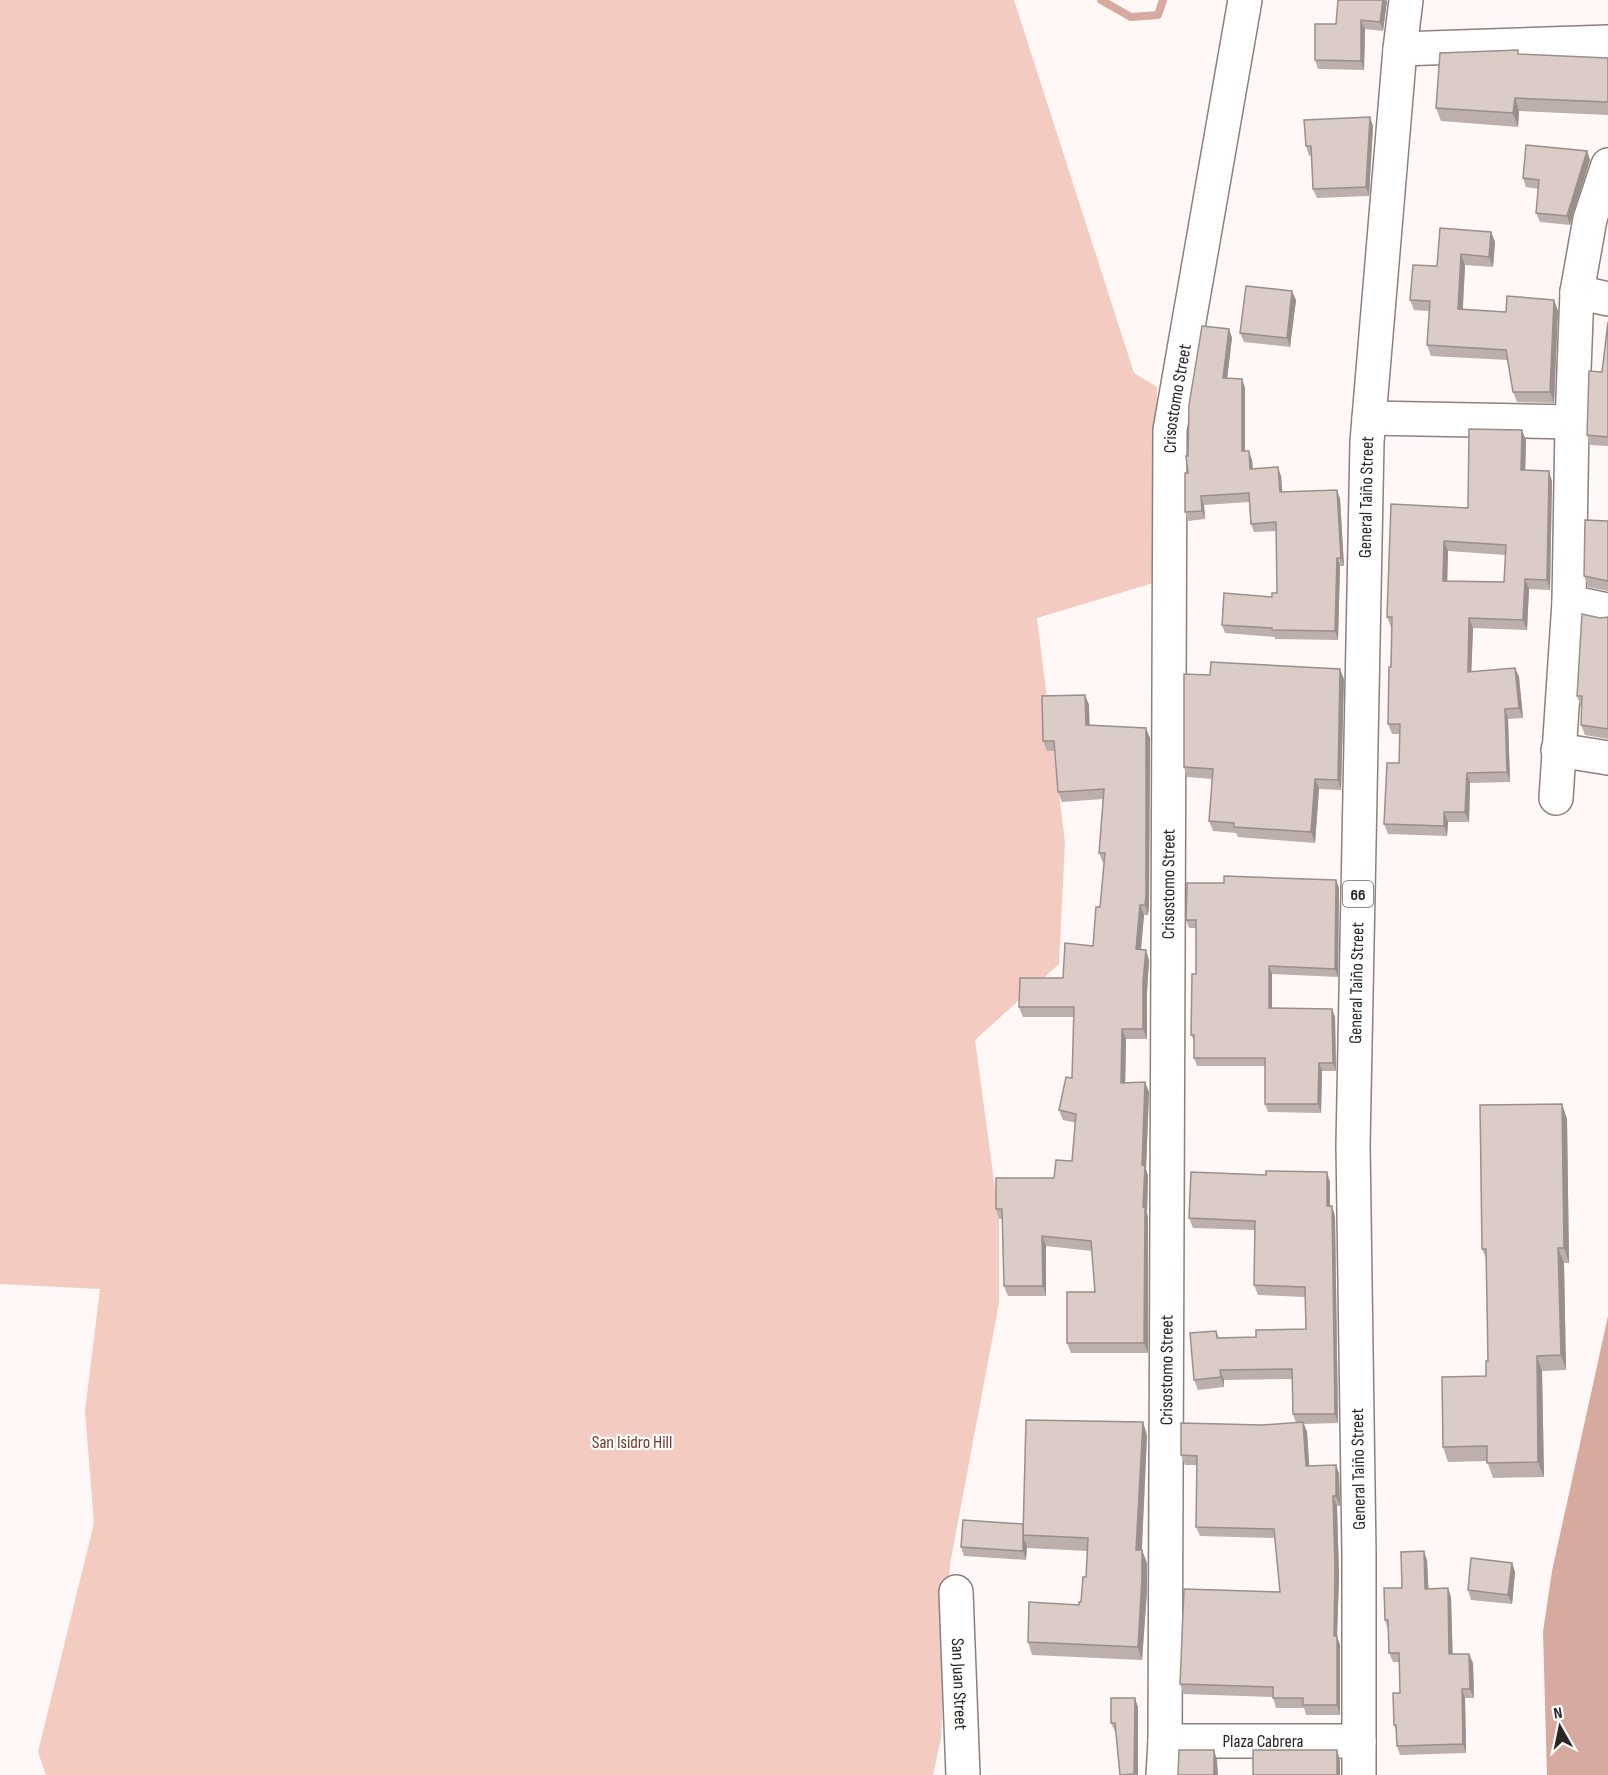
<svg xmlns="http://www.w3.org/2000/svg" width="1608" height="1775" viewBox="0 0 1608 1775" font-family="'Sofia Sans Condensed',sans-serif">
	<rect width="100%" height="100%" fill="#fff8f7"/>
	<path fill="#f3cbc0" d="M0,0H1014L1134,373L1157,387L1153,583L1037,618L1065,842L1059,964L975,1040L999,1218V1303L950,1564L941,1738L933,1775H46L38,1752L94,1523L85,1411L100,1289L0,1284Z"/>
	<path fill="#d6aa9e" d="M1608,1316V1775H1547L1543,1632L1552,1571Z"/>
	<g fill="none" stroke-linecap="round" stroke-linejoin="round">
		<path stroke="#d6aa9e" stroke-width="8" d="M1101,0L1131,17L1158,15L1163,0"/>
		<g stroke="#8d807c" stroke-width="36">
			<g id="minor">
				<path d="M1400,49L1608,42"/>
				<path d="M1608,165L1590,219L1577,292L1572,422L1569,602L1608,610"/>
				<path d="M1577,292L1608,299"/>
				<path d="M1369,418L1572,422"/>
				<path d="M1558,750L1608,758"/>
				<path d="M1556,798L1569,602"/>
				<path id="s1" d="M956,1592L963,1775"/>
				<path id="s2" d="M1165,1741H1359"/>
				<path id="s3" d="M1163,1775L1165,1741L1170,430L1245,0"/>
			</g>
		</g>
		<g stroke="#8d807c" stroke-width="36">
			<g id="major">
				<path id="s4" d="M1359,1775V1554L1353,1145L1367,442L1400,49L1406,0"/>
			</g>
		</g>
		<use href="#minor" stroke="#fff" stroke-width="33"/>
		<use href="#major" stroke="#fff" stroke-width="33"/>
	</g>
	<g fill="#bcafac" fill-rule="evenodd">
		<path d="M1338,0H1387L1383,31L1365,29L1364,70L1318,69L1315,60L1336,24Z"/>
		<path d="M1519,54L1608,58V115L1519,111L1518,127L1441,121L1436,108Z"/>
		<path d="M1373,126L1369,196L1317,198L1313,189L1311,155L1309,156L1306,146Z"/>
		<path d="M1587,151L1590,160L1570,225L1540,222L1536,213L1539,189L1526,187L1523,178Z"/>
		<path d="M1491,232L1495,242L1493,267L1465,265L1463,309L1506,312L1554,300L1558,311L1554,403L1517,402L1513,392L1508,360L1431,356L1427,345L1429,311L1414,310L1410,300L1437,266Z"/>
		<path d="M1296,300L1290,347L1244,342L1240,333Z"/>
		<path d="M1608,322V446L1590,445L1587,435L1602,372Z"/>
		<path d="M1229,329L1232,338L1227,379H1242L1245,388V451L1252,460L1253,469L1281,476L1282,492L1337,490L1340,499L1344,566H1340L1338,640L1275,639V637L1225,633L1222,625L1277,593L1276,531L1254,532L1251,524L1249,502L1204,505L1205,519L1188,521L1185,512L1188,473V456Z"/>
		<path d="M1526,440L1525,470L1552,481L1550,590L1529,589L1527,630L1473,628L1471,672L1515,668L1519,677L1523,718L1508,719L1510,782L1470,783L1469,822H1448L1447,836L1388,834L1384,824L1399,763L1400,734H1392L1388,724L1392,627H1391L1387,617L1468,508ZM1448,551L1506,555L1504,582L1447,581Z"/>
		<path d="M1608,521V591L1588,587L1584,576Z"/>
		<path d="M1608,617V739L1585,735L1581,725L1582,707H1581L1577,696L1600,618Z"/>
		<path d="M1210,675L1344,679L1341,790L1319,789L1315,843L1238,837L1236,833L1213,831L1209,821L1212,779L1187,777L1184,767Z"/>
		<path d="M1085,695L1089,705V725L1150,738L1149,905L1148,915H1144L1141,950L1149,960L1147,992V1039H1126L1125,1083L1149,1092L1146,1169L1148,1176L1147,1213L1148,1217V1353H1071L1067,1343L1095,1292L1092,1251L1046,1246V1296H1008L1004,1286L1002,1219H999L996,1209L1054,1178L1072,1161L1076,1123L1063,1120L1059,1110L1072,1078L1074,1017H1023L1019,1007L1063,978L1093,946L1100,907L1104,863H1103L1099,853L1103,799L1062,802L1058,792L1055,751H1047L1043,741Z"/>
		<path d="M1336,880L1339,888L1338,977L1272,974V1008L1332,1009L1335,1017L1336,1071H1322L1321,1113L1268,1112L1265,1104V1066H1197L1194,1058V1040L1191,1035L1196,974V928H1189L1186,920L1224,883Z"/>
		<path d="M1562,1104L1567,1119L1569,1263H1564L1566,1370L1542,1371L1544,1477L1493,1478L1487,1461L1448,1462L1443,1447L1486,1376L1488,1361L1487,1261L1482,1249Z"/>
		<path d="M1330,1182V1206L1335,1216L1338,1423L1304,1424L1307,1432L1309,1466L1336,1465L1339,1474L1340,1506H1337L1339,1576L1337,1637L1340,1645V1715H1306L1304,1708H1276L1273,1697L1184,1694L1180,1684L1280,1592L1275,1538L1200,1536L1196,1527L1197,1465H1185L1181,1455L1262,1425L1296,1423L1293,1414L1292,1379L1224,1380V1387L1198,1390L1194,1380L1216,1331L1219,1338L1256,1337L1306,1329L1305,1297L1258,1295L1254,1285L1255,1230L1193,1228L1189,1218Z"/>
		<path d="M1147,1435L1142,1550L1147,1563V1591L1142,1660L1032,1655L1028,1642L1081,1602L1086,1577L1088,1551L1027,1548V1546L1026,1560L964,1556L961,1547L1023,1524Z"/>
		<path d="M1427,1560L1428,1589L1451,1597L1452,1654L1473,1663L1474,1698H1465L1466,1753L1400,1755L1397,1746V1733L1394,1725L1400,1693V1662H1393L1389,1653L1388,1629L1385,1620L1402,1588Z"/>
		<path d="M1512,1563L1515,1572L1512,1604L1471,1600L1468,1590Z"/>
		<path d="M1138,1707V1775H1120L1116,1732H1115L1111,1723Z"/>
	</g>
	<g fill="#998f8c">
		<path d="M1383,0L1387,1L1383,31L1380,22Z"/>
		<path d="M1361,20L1365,29L1364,70L1361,61Z"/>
		<path d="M1515,98L1519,111L1518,127L1513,113Z"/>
		<path d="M1370,117L1373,126L1369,196L1366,187Z"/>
		<path d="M1587,151L1590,160L1570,225L1567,216Z"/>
		<path d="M1491,232L1495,242L1493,267L1489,257Z"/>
		<path d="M1461,254L1465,265L1462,319L1458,309Z"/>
		<path d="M1292,291L1296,300L1290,347L1287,338Z"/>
		<path d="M1554,300L1558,311L1554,403L1550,392Z"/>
		<path d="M1229,329L1232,338L1226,387L1223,378Z"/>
		<path d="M1242,379L1245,388V460L1242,451Z"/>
		<path d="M1522,430L1526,440L1525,480L1521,470Z"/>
		<path d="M1249,451L1252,460L1253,478L1250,469Z"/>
		<path d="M1278,467L1281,476L1283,501L1280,492Z"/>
		<path d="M1549,471L1552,481L1550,590L1547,580Z"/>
		<path d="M1337,490L1340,499L1344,566L1341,558Z"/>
		<path d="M1201,496L1204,505L1205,519L1202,511Z"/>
		<path d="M1444,541L1448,551L1447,591L1443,581Z"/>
		<path d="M1337,558L1340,566L1338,640L1335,631Z"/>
		<path d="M1525,579L1529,589L1527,630L1523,620Z"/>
		<path d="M1469,618L1473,628L1471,682L1468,672Z"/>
		<path d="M1515,668L1519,677L1523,718L1519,708Z"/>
		<path d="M1340,669L1344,679L1341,790L1338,780Z"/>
		<path d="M1085,695L1089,705L1090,735L1086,725Z"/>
		<path d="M1505,709L1508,719L1510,782L1507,772Z"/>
		<path d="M1146,728L1150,738L1149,905L1148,915L1145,905Z"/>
		<path d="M1467,773L1470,783L1469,822L1465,812Z"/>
		<path d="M1315,779L1319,789L1315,843L1311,832Z"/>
		<path d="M1444,812L1448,822L1447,836L1444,826Z"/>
		<path d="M1336,880L1339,888L1338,977L1335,969Z"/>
		<path d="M1140,905L1144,915L1140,959L1136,949Z"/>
		<path d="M1146,950L1149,960L1147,992V1039L1143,1029V982Z"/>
		<path d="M1269,966L1272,974V1016L1269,1008Z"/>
		<path d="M1332,1009L1335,1017L1336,1071L1333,1063Z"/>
		<path d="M1122,1029L1126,1039L1125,1093L1121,1083Z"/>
		<path d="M1319,1063L1322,1071L1321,1113L1318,1104Z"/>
		<path d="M1145,1082L1149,1092L1146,1169L1148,1176L1147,1213L1148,1217V1353L1144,1343L1142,1165Z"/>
		<path d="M1562,1104L1567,1119L1569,1263L1564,1248Z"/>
		<path d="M1327,1172L1330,1182V1216L1327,1206Z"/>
		<path d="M1332,1206L1335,1216L1338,1423L1335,1414Z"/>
		<path d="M1042,1236L1046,1246V1296L1043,1286Z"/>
		<path d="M1558,1248L1564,1263L1566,1370L1561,1355Z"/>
		<path d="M1537,1356L1542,1371L1544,1477L1538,1462Z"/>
		<path d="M1220,1370L1224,1380V1387L1221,1377Z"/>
		<path d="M1143,1422L1147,1435L1141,1563L1136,1550Z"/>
		<path d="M1303,1422L1307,1432L1310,1475L1306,1466Z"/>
		<path d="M1336,1465L1339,1474L1340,1506L1336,1496Z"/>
		<path d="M1333,1496L1337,1506L1339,1576L1337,1637L1340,1645V1715L1337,1705L1334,1636Z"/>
		<path d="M1023,1537L1027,1546L1026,1560L1023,1551Z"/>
		<path d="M1142,1550L1147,1563V1591L1142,1660L1138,1647Z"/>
		<path d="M1424,1551L1427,1560L1429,1598L1425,1589Z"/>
		<path d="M1512,1563L1515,1572L1512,1604L1508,1595Z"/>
		<path d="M1448,1588L1451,1597L1453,1663L1449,1654Z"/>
		<path d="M1469,1654L1473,1663L1474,1698L1470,1689Z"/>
		<path d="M1462,1689L1465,1698L1466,1753L1463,1744Z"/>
		<path d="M1135,1698L1138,1707V1775L1134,1774Z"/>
		<path d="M1214,1750L1217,1760L1218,1775H1214Z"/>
		<path d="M1337,1750L1340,1760V1775H1337Z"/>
	</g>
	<g fill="#dbccc8" stroke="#998f8c" stroke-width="1.5" fill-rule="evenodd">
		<path d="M1338,0H1383L1380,22L1361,20V61L1315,60V24H1336Z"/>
		<path d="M1518,50V54L1608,58V102L1515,98L1513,113L1436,108L1440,53Z"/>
		<path d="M1370,117L1366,187L1313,189L1311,146H1306L1304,120Z"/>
		<path d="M1526,145L1587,151L1567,216L1536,213L1539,180L1523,178Z"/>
		<path d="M1440,228L1491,232L1489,257L1461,254L1458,309L1506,312L1507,296L1554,300L1550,392H1513L1506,350L1427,345L1430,301L1410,300L1413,265L1437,266Z"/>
		<path d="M1246,286L1292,291L1287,338L1240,333Z"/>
		<path d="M1608,322V437L1587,435L1589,371L1602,372Z"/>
		<path d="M1202,326L1229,329L1223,378L1242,379V451H1249L1250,469L1278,467L1280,492L1337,490L1341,558H1337L1335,631L1272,630V628L1222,625L1224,593L1272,597V593H1277L1276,522L1251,524L1249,493L1201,496L1202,511L1185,512V473H1188L1186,456H1188L1189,405Z"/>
		<path d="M1469,429L1522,430L1521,470L1549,471L1547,580L1525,579L1523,620L1469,618L1468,672L1515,668L1519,708L1505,709L1507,772L1467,773L1465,812H1444V826L1384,824L1387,763H1399L1400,724H1388L1389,667H1391L1392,617H1387L1391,504L1468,508ZM1444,541L1506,545L1504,582L1443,581Z"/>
		<path d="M1585,520L1608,521V581L1584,576Z"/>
		<path d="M1582,614L1600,618L1608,617V729L1581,725L1582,696H1577Z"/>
		<path d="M1211,662L1340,669L1338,780L1315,779L1311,832L1234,827V823L1209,821L1213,769L1184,767V674L1210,675Z"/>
		<path d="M1085,695L1086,725L1146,728V895L1145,905H1140L1136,949L1146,950L1143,982V1029H1122L1121,1083L1145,1082L1142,1165L1145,1166L1143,1207H1145L1144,1343H1067V1292H1095L1091,1241L1042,1236L1043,1286H1004L1002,1209H996V1178H1054L1056,1160L1072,1161L1076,1114L1059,1110L1066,1077L1072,1078L1074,1007H1019L1020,978H1063L1065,943L1093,946L1096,907H1100L1105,853H1099L1104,789L1058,792L1054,741H1043L1042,696Z"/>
		<path d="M1224,876L1336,880L1335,969L1269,966V1008L1332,1009L1333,1063H1319L1318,1104H1265V1058H1194V1035H1191L1192,974H1196V920H1186L1187,883H1224Z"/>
		<path d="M1562,1104L1564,1248H1558L1561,1355L1537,1356L1538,1462L1487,1463V1446L1443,1447L1442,1377L1486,1376V1361H1488L1486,1249H1482L1480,1105Z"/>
		<path d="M1266,1171L1327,1172V1206H1332L1335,1414H1293L1292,1369L1220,1370L1221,1377L1194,1380L1190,1333L1216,1331L1217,1338L1256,1337V1330L1306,1329L1305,1287L1254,1285L1255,1221L1189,1218L1191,1172L1266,1175Z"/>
		<path d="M1026,1420L1143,1422L1136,1550H1142V1578L1138,1647L1028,1642L1029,1602L1079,1605V1602H1081L1083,1577H1086L1088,1538L1023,1535Z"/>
		<path d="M1303,1422L1306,1466L1336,1465V1496H1333L1335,1567L1334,1636H1337V1705H1303V1698H1273V1687L1180,1684L1184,1589L1280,1592L1274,1529L1196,1527L1197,1456L1181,1455V1423L1262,1425Z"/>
		<path d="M963,1520L1023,1524V1551L961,1547Z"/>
		<path d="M1424,1551L1425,1589L1448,1588L1449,1654H1469L1470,1689H1462L1463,1744L1397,1746L1396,1725H1394L1393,1693H1400L1399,1653H1389L1388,1620H1385L1384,1588H1402L1401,1552Z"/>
		<path d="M1471,1558L1512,1563L1508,1595L1468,1590Z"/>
		<path d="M1111,1698H1135L1134,1774L1120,1775L1115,1723H1111Z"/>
		<path d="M1179,1750H1214V1775H1178Z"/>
		<rect x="1253" y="1750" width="84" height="25"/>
	</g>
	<g text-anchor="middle" stroke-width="4.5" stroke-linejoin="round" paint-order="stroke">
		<rect fill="#fff" stroke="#6b6665" stroke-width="1.5" x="1343" y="881" width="30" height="26" rx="4.5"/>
		<g font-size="16" font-weight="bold" fill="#2b2523">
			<text x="1358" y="900">66</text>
		</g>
		<g font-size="18" fill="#2b2523" stroke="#fff">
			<text dy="6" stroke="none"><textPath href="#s3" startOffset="1377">Crisostomo Street</textPath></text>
			<text dy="6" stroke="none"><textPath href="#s4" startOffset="1278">General Taiño Street</textPath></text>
			<text dy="6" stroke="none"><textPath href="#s3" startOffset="891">Crisostomo Street</textPath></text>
			<text dy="6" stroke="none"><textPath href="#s4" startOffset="792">General Taiño Street</textPath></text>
			<text dy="6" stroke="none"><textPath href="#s3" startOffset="405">Crisostomo Street</textPath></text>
			<text transform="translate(1358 1469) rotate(-91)" y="6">General Taiño Street</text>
			<text dy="6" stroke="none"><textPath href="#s1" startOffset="92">San Juan Street</textPath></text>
			<text dy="6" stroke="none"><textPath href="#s2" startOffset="98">Plaza Cabrera</textPath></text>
		</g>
		<g font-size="18" fill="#72382a" stroke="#fff">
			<text x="632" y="1448">San Isidro Hill</text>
		</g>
	</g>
	<g transform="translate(1560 1727) rotate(351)" stroke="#ffffff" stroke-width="4.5" paint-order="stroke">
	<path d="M0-4.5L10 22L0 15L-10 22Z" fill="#2b2523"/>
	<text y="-9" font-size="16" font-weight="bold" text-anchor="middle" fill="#2b2523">N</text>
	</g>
</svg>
